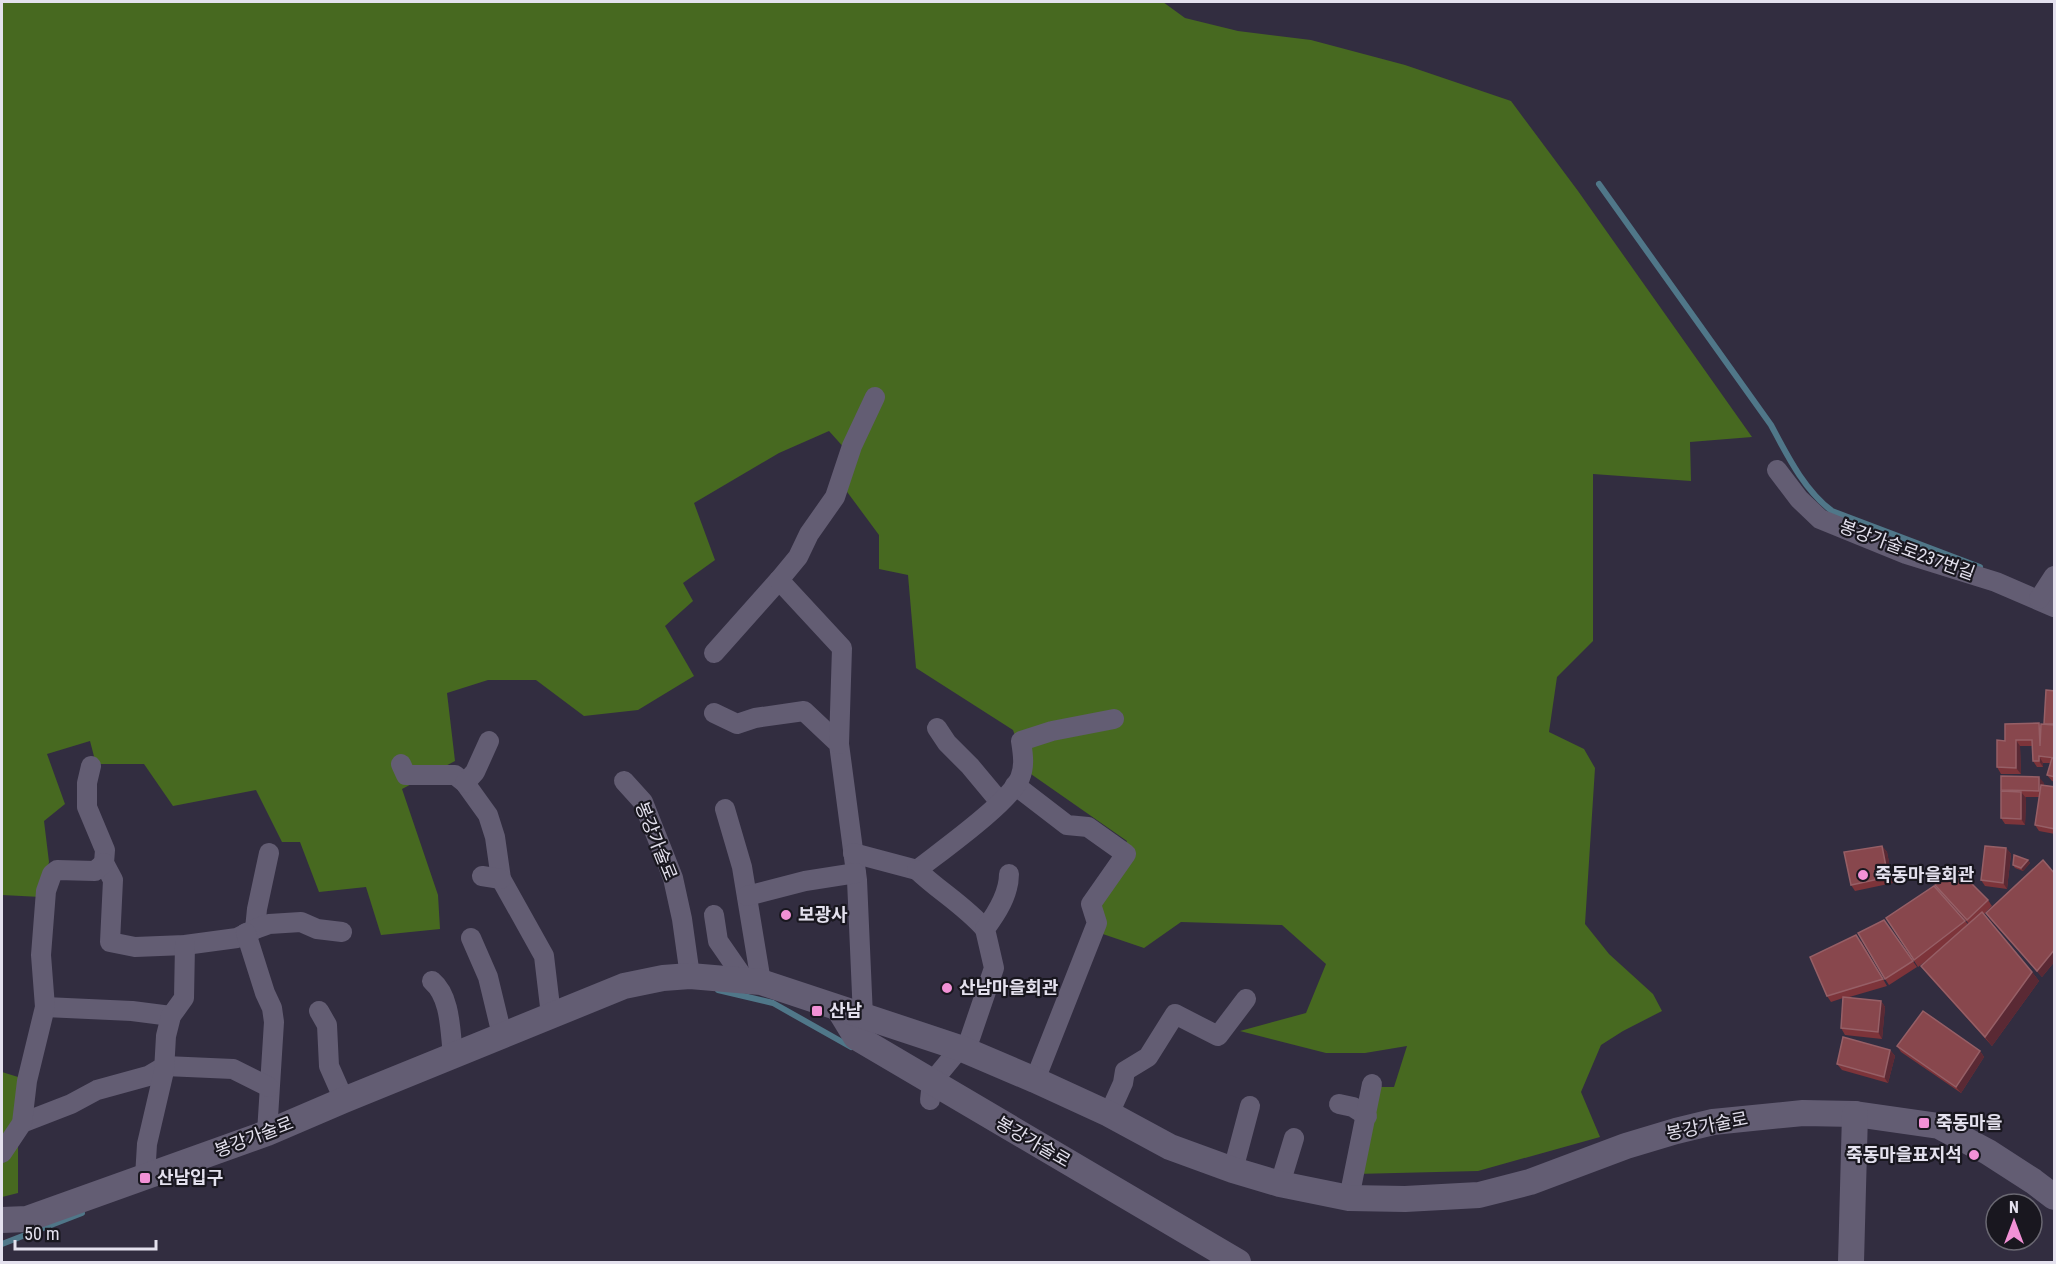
<svg xmlns="http://www.w3.org/2000/svg" width="2056" height="1264" viewBox="0 0 2056 1264" font-family="'Roboto Condensed','Noto Sans KR',sans-serif">
	<rect width="100%" height="100%" fill="#322d40"/>
	<g fill="#476920">
		<path d="M2,2H1163L1185,18L1238,31L1311,40L1405,65L1511,101L1578,191L1752,437L1690,442L1691,481L1593,474V641L1557,677L1549,732L1584,749L1595,768L1585,924L1609,954L1653,994L1662,1011L1623,1031L1601,1045L1581,1092L1600,1137L1478,1171L1355,1174L1366,1087H1394L1407,1046L1365,1053H1326L1240,1031L1306,1013L1326,964L1282,925L1181,922L1144,948L1091,930L1127,841L1028,772L1013,730L916,668L908,575L879,569V535L842,485L847,451L829,431L779,453L694,503L715,560L683,583L693,601L665,626L694,676L638,710L584,716L536,680H488L447,693L455,761L402,789L438,895L440,929L381,935L366,887L319,892L300,842H282L256,790L173,806L144,764H96L90,741L47,754L65,804L44,821L49,862L41,897L2,895Z"/>
		<path d="M2,1072L18,1077V1193L2,1197Z"/>
	</g>
	<g fill="none" stroke-linecap="round" stroke-linejoin="round">
		<g stroke="#507789" stroke-width="6">
			<path d="M1599,184L1771,425C1787,455 1804,490 1832,511L1980,567"/>
			<path d="M718,990L773,1003L851,1047"/>
			<path d="M2,1244L82,1213"/>
		</g>
		<g stroke="#635d73" stroke-width="20">
			<path d="M1777,470L1799,499L1820,519L1906,554L1996,582L2054,607"/>
			<path d="M2039,599L2054,576"/>
			<path d="M714,653L779,580"/>
			<path d="M714,713L737,724L755,718L804,711L839,744L857,880L863,1017"/>
			<path d="M937,728L947,743L970,766L1000,802"/>
			<path d="M839,744L842,648L779,580L798,557L809,534L835,497L852,446L875,397"/>
			<path d="M401,764L406,775H455L465,783L488,815L495,837L501,879L544,956L551,1015"/>
			<path d="M91,766L87,783V807L105,850L104,863L113,880L110,942L135,947L185,945L237,938L255,929L257,909L269,853"/>
			<path d="M624,781L643,802L673,878L682,919L690,976"/>
			<path d="M465,783L475,772L489,741"/>
			<path d="M1015,785L1067,825L1088,827L1126,854L1091,904L1097,923L1035,1080"/>
			<path d="M725,809L742,867L761,982"/>
			<path d="M853,853L917,870C941,851 1009,803 1020,778C1025,766 1023,754 1021,741L1052,731L1114,719"/>
			<path d="M917,870C939,891 965,906 985,929"/>
			<path d="M482,876L501,879"/>
			<path d="M747,896L805,881L856,873"/>
			<path d="M714,915L718,941L745,980"/>
			<path d="M255,929L269,924L301,922L317,929L342,932"/>
			<path d="M246,933L265,993L272,1008L274,1022L267,1133"/>
			<path d="M471,938L488,977L502,1035"/>
			<path d="M432,981C451,997 450,1031 453,1055"/>
			<path d="M45,1007L132,1011L171,1016"/>
			<path d="M319,1011L327,1025L329,1066L344,1100"/>
			<path d="M966,1050L994,968L985,929C997,913 1009,894 1009,874"/>
			<path d="M930,1100L932,1082L960,1048"/>
			<path d="M1339,1104L1353,1107L1367,1116"/>
			<path d="M1109,1114L1123,1083L1125,1071L1148,1057L1175,1014L1218,1036L1246,999"/>
			<path d="M22,1123L71,1104L97,1090L148,1076L165,1066L233,1069L269,1087"/>
			<path d="M2,1153L22,1123L27,1081L45,1007L41,955L46,891L52,874L57,870L95,871L104,863"/>
			<path d="M1233,1170L1250,1106"/>
			<path d="M145,1177L147,1144L164,1071L166,1036L171,1016L184,998L185,945"/>
			<path d="M1280,1184L1294,1138"/>
			<path d="M1349,1198L1372,1084"/>
		</g>
		<g stroke="#635d73" stroke-width="26">
			<path d="M839,1009L856,1037L1238,1262"/>
			<path d="M2,1220L27,1219L267,1133L344,1100L624,986L663,978L690,976L761,982L960,1048L1035,1080L1109,1114L1170,1147L1233,1170L1280,1184L1349,1198L1405,1199L1479,1195L1530,1182L1626,1146L1676,1131L1713,1122L1803,1113L1855,1114L1939,1126L1988,1152L2033,1181L2054,1197"/>
			<path d="M1851,1262L1855,1114"/>
		</g>
	</g>
	<g fill="#7d343a">
		<path d="M2055,691V782L2052,781L2047,775L2051,763H2043V767H2037L2033,761L2032,746H2020L2021,774H2001L1997,767L2005,741L2039,723L2040,725H2044V724Z"/>
		<path d="M2044,783V785L2055,787V834L2039,831L2035,825L2039,797H2025L2026,798L2025,825L2005,824L2001,818L2002,791L2001,790Z"/>
		<path d="M1882,846L1887,852L1893,883L1855,891L1851,885Z"/>
		<path d="M2006,848L2011,854L2007,889L1985,886L1981,880Z"/>
		<path d="M2028,860L2030,863L2023,871L2015,868L2013,865Z"/>
		<path d="M2055,874V961L2042,977L1990,919L1986,913Z"/>
		<path d="M1935,885L1988,900L1992,906L1984,914L2032,972L2039,981L1992,1046L1928,975L1921,966L1930,958L1918,967L1886,918L1965,921L1968,924H1969L1940,892Z"/>
		<path d="M1884,920L1917,967L1889,985L1885,979Z"/>
		<path d="M1861,941L1887,986L1846,998L1881,1001L1885,1007L1882,1039L1845,1035L1841,1028L1843,998L1831,1002L1827,996Z"/>
		<path d="M1897,1046L1980,1051L1984,1057L1961,1093L1901,1052Z"/>
		<path d="M1890,1050L1895,1056L1888,1083L1842,1070L1837,1064Z"/>
	</g>
	<g fill="#5a2934">
		<path d="M2016,740L2020,746L2021,774L2016,768Z"/>
		<path d="M2039,756L2043,763V767L2039,761Z"/>
		<path d="M2039,777L2044,783V797L2039,791Z"/>
		<path d="M2021,792L2026,798L2025,825L2021,819Z"/>
		<path d="M1882,846L1887,852L1893,883L1888,877Z"/>
		<path d="M2006,848L2011,854L2007,889L2003,883Z"/>
		<path d="M2028,860L2030,863L2023,871L2021,868Z"/>
		<path d="M2055,949V961L2042,977L2037,971Z"/>
		<path d="M2032,972L2039,981L1992,1046L1985,1037Z"/>
		<path d="M1881,1001L1885,1007L1882,1039L1878,1032Z"/>
		<path d="M1890,1050L1895,1056L1888,1083L1884,1077Z"/>
		<path d="M1980,1051L1984,1057L1961,1093L1956,1087Z"/>
	</g>
	<g fill="#88474d" stroke="#965f66" stroke-width="1.5">
		<path d="M2046,690L2055,691V724H2044Z"/>
		<path d="M2039,723L2040,746L2041,724L2055,725V758L2039,756V761H2033L2032,740H2016V768L1997,767V740L2005,741V724Z"/>
		<path d="M2052,758L2055,759V777L2047,775Z"/>
		<path d="M2001,776L2039,777V791L2001,790Z"/>
		<path d="M2041,785L2055,787V829L2035,825Z"/>
		<path d="M2001,791L2021,792V819L2001,818Z"/>
		<path d="M1882,846L1888,877L1851,885L1844,852Z"/>
		<path d="M1985,846L2006,848L2003,883L1981,880Z"/>
		<path d="M2014,855L2028,860L2021,868L2013,865Z"/>
		<path d="M2043,860L2055,874V949L2037,971L1986,913Z"/>
		<path d="M1956,868L1988,900L1967,920L1935,885Z"/>
		<path d="M1934,886L1965,921L1914,960L1886,918Z"/>
		<path d="M1982,912L2032,972L1985,1037L1921,966Z"/>
		<path d="M1884,920L1913,961L1885,979L1858,933Z"/>
		<path d="M1856,935L1883,979L1827,996L1810,957Z"/>
		<path d="M1843,997L1881,1001L1878,1032L1841,1028Z"/>
		<path d="M1923,1011L1980,1051L1956,1087L1897,1046Z"/>
		<path d="M1843,1037L1890,1050L1884,1077L1837,1064Z"/>
	</g>
	<g fill="#f291d6" stroke="#19171f" stroke-width="2">
		<circle cx="1863" cy="875" r="6"/>
		<circle cx="786" cy="915" r="6"/>
		<circle cx="947" cy="988" r="6"/>
		<rect x="811" y="1005" width="12" height="12" rx="3"/>
		<rect x="1918" y="1117" width="12" height="12" rx="3"/>
		<circle cx="1974" cy="1155" r="6"/>
		<rect x="139" y="1172" width="12" height="12" rx="3"/>
	</g>
	<g text-anchor="middle" stroke-width="4.5" stroke-linejoin="round" paint-order="stroke">
		<g font-size="18" fill="#e4e1ee" stroke="#19171f">
			<text transform="translate(1907 550) rotate(20)" y="6">봉강가술로237번길</text>
			<text transform="translate(656 841) rotate(68)" y="6">봉강가술로</text>
			<text transform="translate(1707 1126) rotate(-11)" y="6">봉강가술로</text>
			<text transform="translate(254 1137) rotate(-21)" y="6">봉강가술로</text>
			<text transform="translate(1033 1142) rotate(30)" y="6">봉강가술로</text>
		</g>
		<g font-size="18" font-weight="bold" fill="#e4e1ee" stroke="#19171f" text-anchor="start">
			<text x="1875" y="881">죽동마을회관</text>
			<text x="798" y="921">보광사</text>
			<text x="959" y="994">산남마을회관</text>
			<text x="829" y="1017">산남</text>
			<text x="1936" y="1129">죽동마을</text>
			<text x="1962" y="1161" text-anchor="end">죽동마을표지석</text>
			<text x="157" y="1184">산남입구</text>
		</g>
	</g>
	<rect width="2056" height="1264" fill="none" stroke="#e4e1ee" stroke-width="6"/>
	<g transform="translate(2014 1222)"><circle r="28" fill="#19171f" stroke="#6a6872" stroke-width="1.5"/>
	<path d="M0-4.5L10 22L0 15L-10 22Z" fill="#f291d6"/>
	<text y="-9" font-size="16" font-weight="bold" text-anchor="middle" fill="#e4e1ee">N</text>
	</g>
	<path d="M15 1240v9h141v-9" fill="none" stroke="#e4e1ee" stroke-width="3"/>
	<text x="24" y="1240" font-size="18" fill="#e4e1ee" stroke="#19171f" stroke-width="4.5" paint-order="stroke">50 m</text>
</svg>
